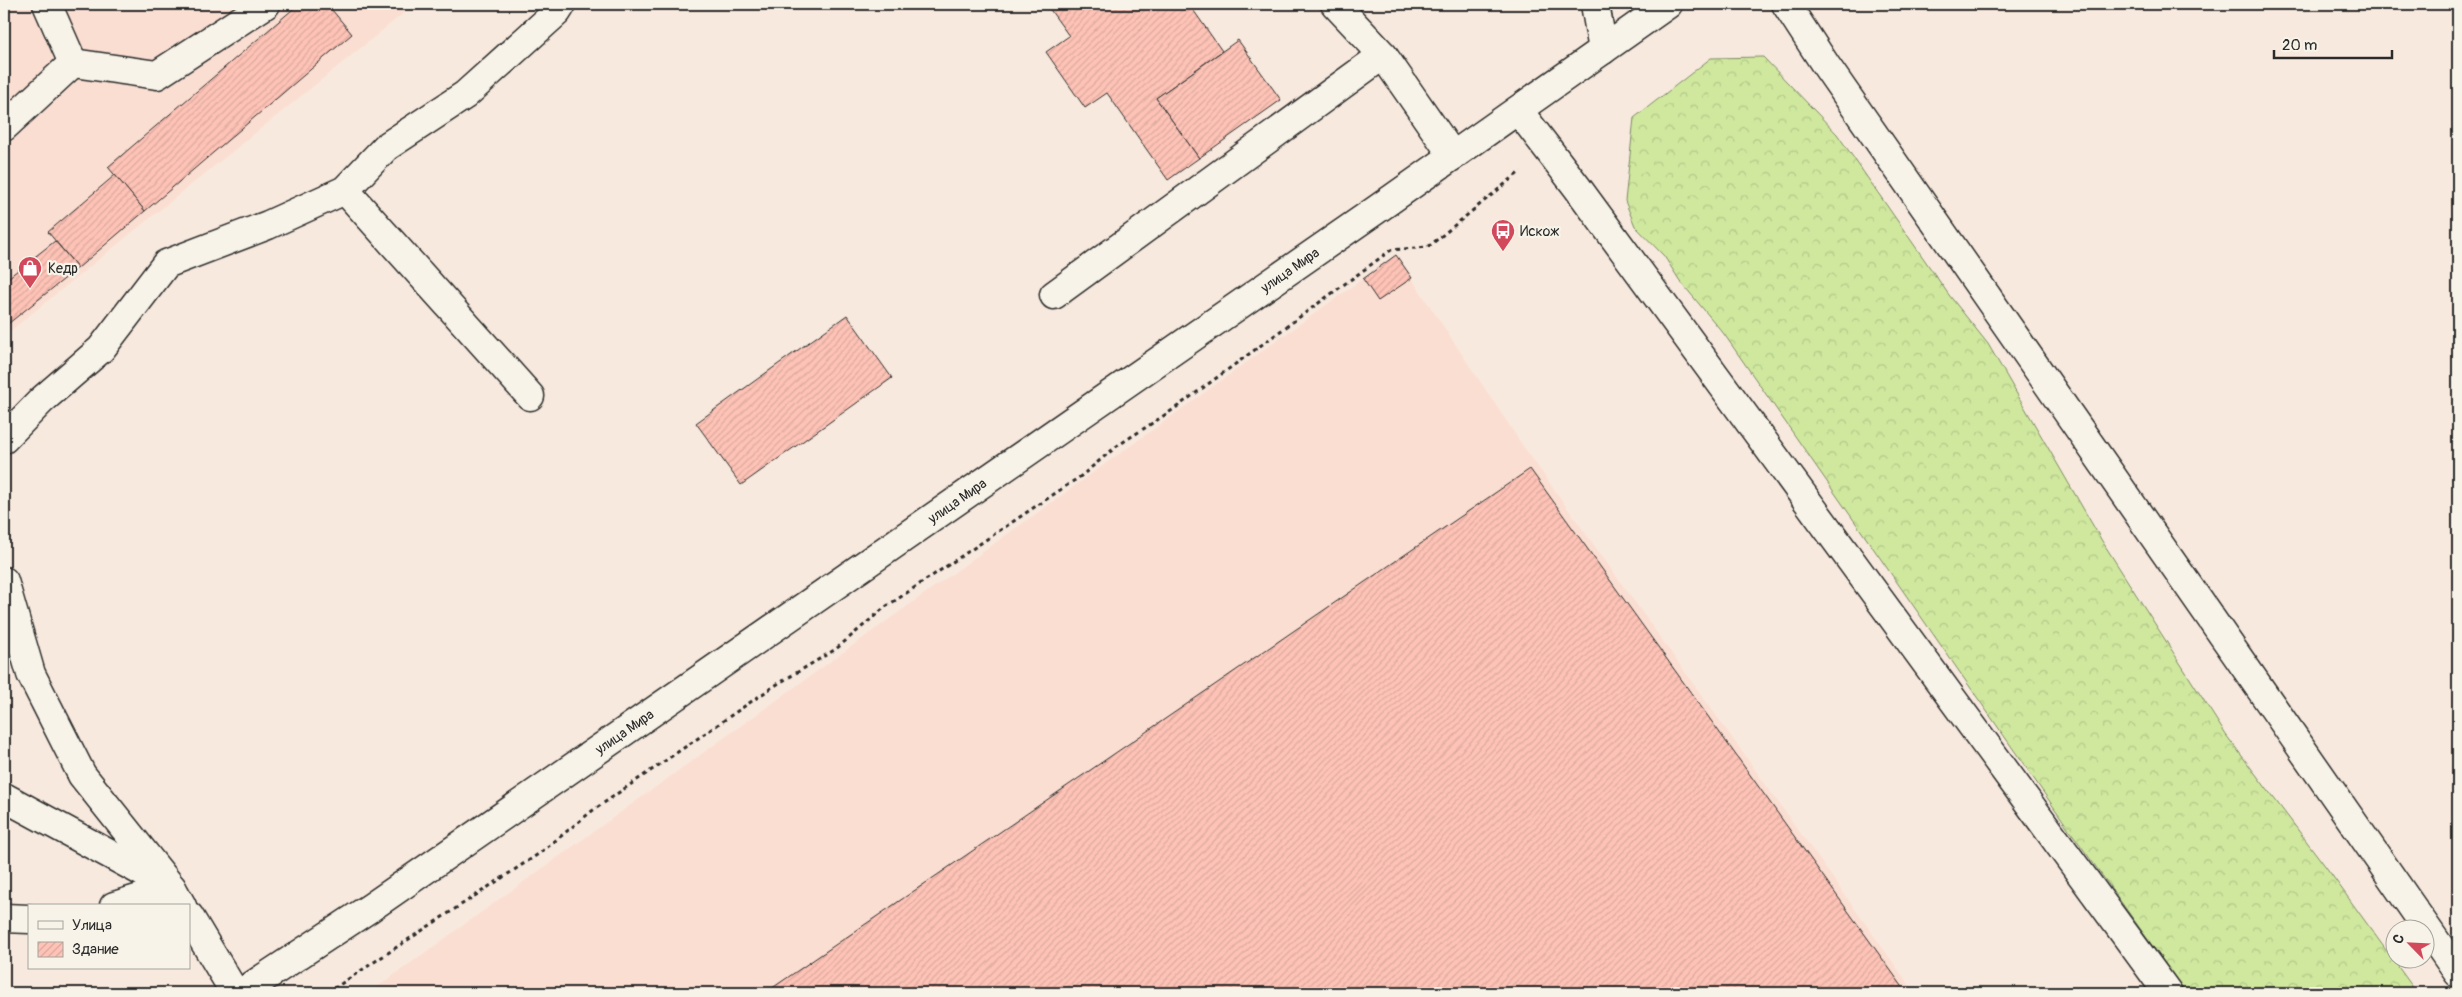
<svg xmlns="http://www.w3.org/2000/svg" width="2462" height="997" viewBox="0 0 2462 997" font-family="Pangolin,sans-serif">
	<defs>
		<pattern id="forest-crowns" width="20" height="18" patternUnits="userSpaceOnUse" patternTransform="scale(1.25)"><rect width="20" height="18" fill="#cfe89e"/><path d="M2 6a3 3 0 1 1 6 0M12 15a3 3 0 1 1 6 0" fill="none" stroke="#b2c788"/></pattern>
		<pattern id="building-hatch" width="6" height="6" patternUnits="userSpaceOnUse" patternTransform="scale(1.25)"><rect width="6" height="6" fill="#fec3b6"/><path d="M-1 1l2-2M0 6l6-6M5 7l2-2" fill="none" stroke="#daa89d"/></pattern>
	</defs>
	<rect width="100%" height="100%" fill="#f8e9de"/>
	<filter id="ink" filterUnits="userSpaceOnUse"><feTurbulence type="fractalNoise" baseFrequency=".02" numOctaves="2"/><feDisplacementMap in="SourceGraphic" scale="10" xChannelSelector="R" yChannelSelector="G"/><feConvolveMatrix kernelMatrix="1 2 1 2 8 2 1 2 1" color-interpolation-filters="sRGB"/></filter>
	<g filter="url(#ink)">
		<g fill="#faded2">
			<path d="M4,4H415L4,336Z"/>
			<path d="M1396,255L1523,446L1915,993H369Z"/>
		</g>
		<path fill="url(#forest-crowns)" stroke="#7d8a64" d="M1763,57L1837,134L1949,295L1988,344L2102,541L2226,735L2326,867L2417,993H2186L2071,832L1724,334L1680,281L1664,256L1635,226L1625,201L1634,118L1711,58Z"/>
		<g fill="url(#building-hatch)" stroke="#2b2b2b">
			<path d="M299,4H327L352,34L145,211L108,167Z"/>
			<path d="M1046,4H1189L1222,51L1156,98L1199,158L1168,180L1107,93L1085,108L1046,52L1069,36Z"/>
			<path d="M1238,40L1281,100L1199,158L1156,98Z"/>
			<path d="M115,175L145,211L78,268L48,232Z"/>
			<path d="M55,241L78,268L4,327V281Z"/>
			<path d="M1396,255L1412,278L1378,301L1363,279Z"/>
			<path d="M847,315L892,378L741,485L696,423Z"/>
			<path d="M1530,469L1907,993H765Z"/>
		</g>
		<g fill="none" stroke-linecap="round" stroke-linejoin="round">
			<g stroke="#2b2b2b" stroke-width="31">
				<g id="minor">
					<path d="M47,4L73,63"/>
					<path d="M1335,4L1383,55L1453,156"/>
					<path d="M1595,4L1603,50"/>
					<path d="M1786,4L1825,64L2458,973"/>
					<path d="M73,63L157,75L266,4"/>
					<path d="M1518,110L1577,187L2168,993"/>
					<path d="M4,127L73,63"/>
					<path d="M345,190L530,396"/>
					<path d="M1054,295L1383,55"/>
					<path d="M4,439L42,400L101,349L166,264L268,225L345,190L386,147L465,95L557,12L562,4"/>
					<path d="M4,581L31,674L82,775L172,888L182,906"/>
					<path d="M4,797L161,882"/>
					<path d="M114,906L172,888"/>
					<path d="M189,916L235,993"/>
					<path d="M4,918L29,919"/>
				</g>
			</g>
			<g stroke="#2b2b2b" stroke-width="31">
				<g id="major">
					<path id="s1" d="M241,993L370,908L1376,210L1668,4"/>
				</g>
			</g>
			<path stroke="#2b2b2b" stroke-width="3" stroke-dasharray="4 4" stroke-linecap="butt" d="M327,993L540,853L592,811L771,688L836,649L884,608L1081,476L1117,446L1174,409L1391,250L1428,247L1521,171"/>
			<use href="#minor" stroke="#f7f3e8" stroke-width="28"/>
			<use href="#major" stroke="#f7f3e8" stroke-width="28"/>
		</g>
	</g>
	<defs>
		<g id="bus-pin" transform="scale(1.25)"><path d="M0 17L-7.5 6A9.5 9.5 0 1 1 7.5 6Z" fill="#d1495b" stroke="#f7f3e8"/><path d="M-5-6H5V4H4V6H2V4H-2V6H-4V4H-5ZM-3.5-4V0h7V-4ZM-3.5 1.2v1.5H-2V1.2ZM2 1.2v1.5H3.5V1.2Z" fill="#fff"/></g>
		<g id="shop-pin" transform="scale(1.25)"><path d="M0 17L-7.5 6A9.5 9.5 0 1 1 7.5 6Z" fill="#d1495b" stroke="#f7f3e8"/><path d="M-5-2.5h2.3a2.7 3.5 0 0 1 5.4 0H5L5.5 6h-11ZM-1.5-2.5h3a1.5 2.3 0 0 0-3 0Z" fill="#fff"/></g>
	</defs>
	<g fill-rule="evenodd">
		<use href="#bus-pin" x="1503" y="231"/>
		<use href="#shop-pin" x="30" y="268"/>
	</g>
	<g text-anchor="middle" stroke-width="4.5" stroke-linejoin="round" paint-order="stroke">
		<g font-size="14" fill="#2b2b2b" stroke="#f7f3e8" text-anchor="start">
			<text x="1520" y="236">Искож</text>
			<text x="48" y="273">Кедр</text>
		</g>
		<g font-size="14" fill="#2b2b2b" stroke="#f7f3e8">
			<text dy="5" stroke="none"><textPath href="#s1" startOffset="1274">улица Мира</textPath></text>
			<text dy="5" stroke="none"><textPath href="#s1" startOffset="869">улица Мира</textPath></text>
			<text dy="5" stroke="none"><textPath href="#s1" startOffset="464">улица Мира</textPath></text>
		</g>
	</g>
	<rect width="2462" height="997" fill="none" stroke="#f7f3e8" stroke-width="20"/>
	<rect x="10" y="10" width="2442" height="977" fill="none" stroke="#2b2b2b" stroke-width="2" filter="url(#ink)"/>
	<rect x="28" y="904" width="162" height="65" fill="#f7f3e8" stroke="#a5a39c"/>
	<rect x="38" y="921" width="25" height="8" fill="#f7f3e8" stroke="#a5a39c"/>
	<text x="72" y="930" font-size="15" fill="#2b2b2b">Улица</text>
	<rect x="38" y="942" width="25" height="15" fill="url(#building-hatch)" stroke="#a5a39c"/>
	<text x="72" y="954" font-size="15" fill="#2b2b2b">Здание</text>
	<g transform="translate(2410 944) rotate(294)"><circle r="24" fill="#f7f3e8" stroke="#a5a39c"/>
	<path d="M0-4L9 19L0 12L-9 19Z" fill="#d1495b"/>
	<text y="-8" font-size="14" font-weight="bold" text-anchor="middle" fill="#2b2b2b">С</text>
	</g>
	<path d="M2274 50v8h118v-8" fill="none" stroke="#2b2b2b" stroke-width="2.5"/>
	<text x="2282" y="50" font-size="15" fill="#2b2b2b" stroke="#f7f3e8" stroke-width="4" paint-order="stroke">20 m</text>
</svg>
